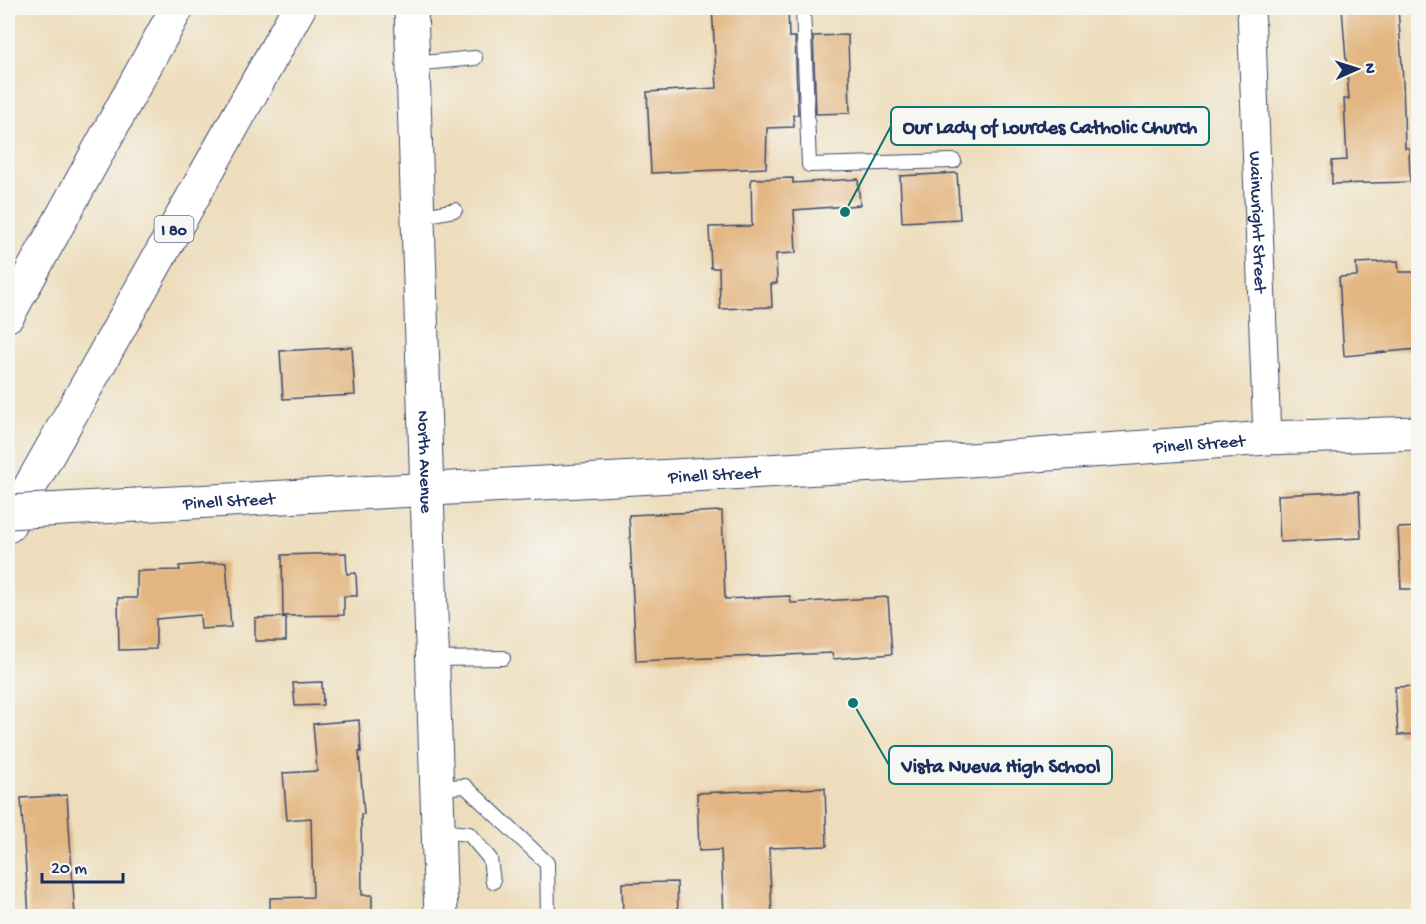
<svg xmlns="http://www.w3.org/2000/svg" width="1426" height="924" viewBox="0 0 1426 924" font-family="'Gochi Hand',sans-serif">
	<rect width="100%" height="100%" fill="#f6f6f2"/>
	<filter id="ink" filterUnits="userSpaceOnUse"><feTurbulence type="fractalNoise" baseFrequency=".0167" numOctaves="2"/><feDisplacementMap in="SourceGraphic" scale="12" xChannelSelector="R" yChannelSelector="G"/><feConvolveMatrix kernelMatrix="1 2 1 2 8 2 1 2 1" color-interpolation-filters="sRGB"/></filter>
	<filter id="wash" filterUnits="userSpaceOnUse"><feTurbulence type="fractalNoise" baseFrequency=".008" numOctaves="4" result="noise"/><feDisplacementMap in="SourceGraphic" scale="24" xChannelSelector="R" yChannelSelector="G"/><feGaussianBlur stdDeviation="1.35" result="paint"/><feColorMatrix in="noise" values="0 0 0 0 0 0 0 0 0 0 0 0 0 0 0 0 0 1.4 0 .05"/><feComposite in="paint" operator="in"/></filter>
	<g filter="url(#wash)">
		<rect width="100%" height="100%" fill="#edddbc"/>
		<g id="blocks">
			<g fill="#e3b681">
				<path d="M712,8H788L789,37H795L798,115H793L794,127L767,128L766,168L651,173L647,92L717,88Z"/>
				<path d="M1342,8H1398L1403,80L1405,148H1409L1410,182L1332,184V161L1347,160L1344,99H1349Z"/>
				<path d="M848,35L850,113L816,114L813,36Z"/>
				<path d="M957,173L960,219L902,222L900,176Z"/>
				<path d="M793,178V183L858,179L860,205L794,210L796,253L776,254L777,283L771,284L772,307L720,309L719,268H711L709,227L752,226L751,179Z"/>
				<path d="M1398,261L1399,272H1414L1418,349L1344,356L1339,277L1357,276L1356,263Z"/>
				<path d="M352,347L355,395L283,399L280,351Z"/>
				<path d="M1359,491L1361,538L1280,542L1278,495Z"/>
				<path d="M722,511L725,599L790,596L791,603L888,597L892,654L833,659L832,653L636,661L629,515Z"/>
				<path d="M1419,527V589H1401L1398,528Z"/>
				<path d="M346,553L347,574L356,573L357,596H344V615L283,616L282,555Z"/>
				<path d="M226,562L231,627L201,629L200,615L156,619V649L119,650L118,598H137V571L180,570L179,566Z"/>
				<path d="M286,617V641H255V618Z"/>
				<path d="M322,682L323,705L295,706L293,683Z"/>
				<path d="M1419,686V734L1398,735L1395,687Z"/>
				<path d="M359,720L361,752H359L364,814H361L362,895H372V916H270V898L313,897L311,818L287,820L283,773L317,771L313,724Z"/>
				<path d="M825,788L827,846L769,848L772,916H724L721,850L699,851L697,793Z"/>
				<path d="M67,795L75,916H29L21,798Z"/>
				<path d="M677,882L678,916H623L622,883Z"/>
			</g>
		</g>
	</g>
	<g filter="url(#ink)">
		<use href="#blocks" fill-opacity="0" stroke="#3a496c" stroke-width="1.5"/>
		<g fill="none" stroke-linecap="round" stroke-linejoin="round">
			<g stroke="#3a496c" stroke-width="16">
				<g id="lane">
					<path d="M803,8L809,165L954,161"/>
					<path d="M413,64L475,58"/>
					<path d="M419,217L455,210"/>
					<path d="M433,659L503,658"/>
					<path d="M437,788L465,786L547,863L548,916"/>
					<path d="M438,831L469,834L490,859L493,882"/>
				</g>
			</g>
			<g stroke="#3a496c" stroke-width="29">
				<g id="street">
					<path id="s1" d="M1251,8L1267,438"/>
				</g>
			</g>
			<g stroke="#3a496c" stroke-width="35">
				<g id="secondary">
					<path id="s2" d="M411,8L441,916"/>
					<path id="s3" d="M137,505L969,460L1267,438L1418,433"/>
				</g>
			</g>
			<g stroke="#3a496c" stroke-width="35">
				<g id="highway">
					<path d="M8,315L177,8"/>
					<path d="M8,526L299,8"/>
				</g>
			</g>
			<use href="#lane" stroke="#fff" stroke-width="14"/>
			<use href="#street" stroke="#fff" stroke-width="27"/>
			<use href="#secondary" stroke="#fff" stroke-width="33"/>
			<use href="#highway" stroke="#fff" stroke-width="33"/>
			<g stroke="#3a496c" stroke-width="35" stroke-linecap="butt">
				<path id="secondary-bridge" d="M8,512L137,505"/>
			</g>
			<use href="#secondary-bridge" stroke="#fff" stroke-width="33"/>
		</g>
	</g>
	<g text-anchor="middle" stroke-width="5" stroke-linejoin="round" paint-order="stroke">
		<rect fill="#f6f6f2" stroke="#5d6b8a" stroke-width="1.5" x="154.5" y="216" width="39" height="26" rx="4.5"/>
		<g font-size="16" font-weight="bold" fill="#1b2f5e">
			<text x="174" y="235">I 80</text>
		</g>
		<g font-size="18" fill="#1b2f5e" stroke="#f6f6f2">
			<text dy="6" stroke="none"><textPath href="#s1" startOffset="214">Wainwright Street</textPath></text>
			<text dy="6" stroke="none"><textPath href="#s3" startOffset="1064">Pinell Street</textPath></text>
			<text dy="6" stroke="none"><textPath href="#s2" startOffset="454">North Avenue</textPath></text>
			<text dy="6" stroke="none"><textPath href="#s3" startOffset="578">Pinell Street</textPath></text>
			<text dy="6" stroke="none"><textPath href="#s3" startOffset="92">Pinell Street</textPath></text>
		</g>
	</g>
	<path fill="none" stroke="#0f766e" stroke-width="2" d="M845 212L891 126M853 703L889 765"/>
	<g fill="#0f766e" stroke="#f6f6f2" stroke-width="2">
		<circle cx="845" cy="212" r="6"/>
		<circle cx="853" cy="703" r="6"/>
	</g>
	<g fill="#f6f6f2" stroke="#0f766e" stroke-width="2">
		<rect x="891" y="107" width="318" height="38" rx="6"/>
		<rect x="889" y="746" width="223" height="38" rx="6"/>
	</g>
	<g font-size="20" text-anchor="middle" font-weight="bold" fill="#1b2f5e">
		<text x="1050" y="133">Our Lady of Lourdes Catholic Church</text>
		<text x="1001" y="772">Vista Nueva High School</text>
	</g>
	<rect width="1426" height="924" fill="none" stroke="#f6f6f2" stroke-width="30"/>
	<g transform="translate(1357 69) rotate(87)" stroke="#f6f6f2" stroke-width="4.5" paint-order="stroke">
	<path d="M0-4.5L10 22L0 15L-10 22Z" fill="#1b2f5e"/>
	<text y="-9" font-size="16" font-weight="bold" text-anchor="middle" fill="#1b2f5e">N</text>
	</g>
	<path d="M42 873v9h81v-9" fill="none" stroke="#1b2f5e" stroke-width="3"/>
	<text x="51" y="873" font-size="18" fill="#1b2f5e" stroke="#f6f6f2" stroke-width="4.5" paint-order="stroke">20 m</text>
</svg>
